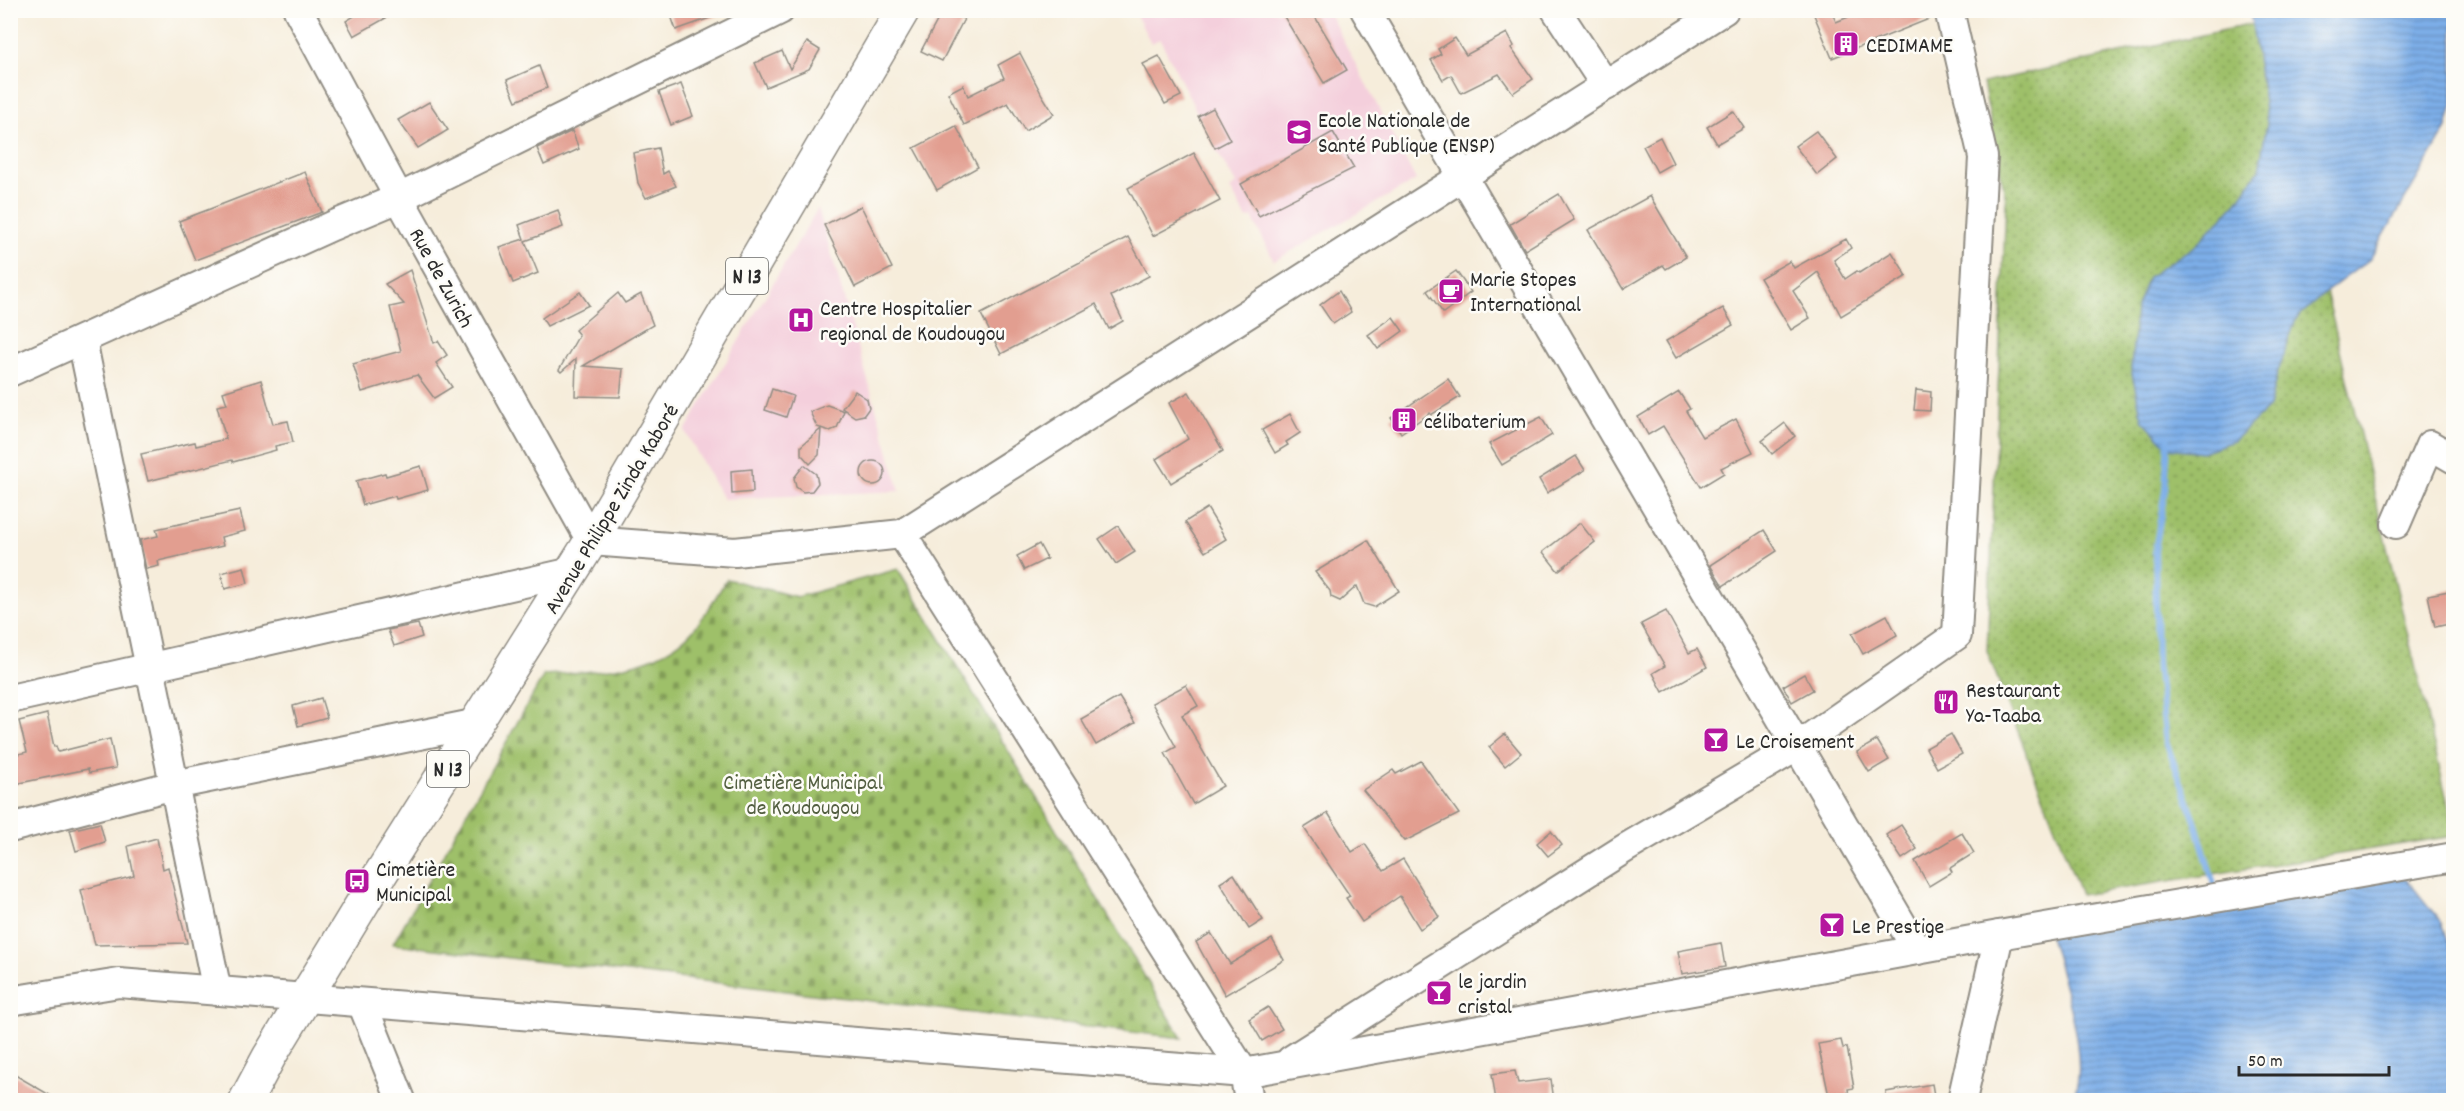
<svg xmlns="http://www.w3.org/2000/svg" width="2464" height="1111" viewBox="0 0 2464 1111" font-family="Dekko,sans-serif">
	<defs>
		<pattern id="grass-dots" width="8" height="8" patternUnits="userSpaceOnUse" patternTransform="scale(1.5)"><rect width="8" height="8" fill="#9ec069"/><path d="M2 2h.1M6 6h.1" fill="none" stroke="#819c57" stroke-width="1.8" stroke-linecap="round"/></pattern>
		<pattern id="cemetery-stones" width="16" height="16" patternUnits="userSpaceOnUse" patternTransform="scale(1.5)"><rect width="16" height="16" fill="#9ec069"/><path d="M2 7V4a2 2 0 0 1 4 0v3zM10 15v-3a2 2 0 0 1 4 0v3z" fill="#819c57"/></pattern>
		<pattern id="water-rules" width="6" height="5" patternUnits="userSpaceOnUse" patternTransform="scale(1.5)"><rect width="6" height="5" fill="#7daee8"/><path d="M0 2.5h6" fill="none" stroke="#678ebc"/></pattern>
	</defs>
	<rect width="100%" height="100%" fill="#fdfcf7"/>
	<filter id="ink" filterUnits="userSpaceOnUse"><feTurbulence type="fractalNoise" baseFrequency=".0167" numOctaves="2"/><feDisplacementMap in="SourceGraphic" scale="12" xChannelSelector="R" yChannelSelector="G"/><feConvolveMatrix kernelMatrix="1 2 1 2 8 2 1 2 1" color-interpolation-filters="sRGB"/></filter>
	<filter id="wash" filterUnits="userSpaceOnUse"><feTurbulence type="fractalNoise" baseFrequency=".008" numOctaves="4" result="noise"/><feDisplacementMap in="SourceGraphic" scale="24" xChannelSelector="R" yChannelSelector="G"/><feGaussianBlur stdDeviation="1.35" result="paint"/><feColorMatrix in="noise" values="0 0 0 0 0 0 0 0 0 0 0 0 0 0 0 0 0 1.4 0 .05"/><feComposite in="paint" operator="in"/></filter>
	<g filter="url(#wash)">
		<rect width="100%" height="100%" fill="#f6eddb"/>
		<g fill="#f4cfdc">
			<path d="M1134,11H1328L1416,180L1274,261L1252,217L1247,219L1230,189L1236,184L1215,148L1160,39L1151,43Z"/>
			<path d="M818,208L900,491L723,499L685,431Z"/>
		</g>
		<path fill="url(#grass-dots)" stroke="#64764a" stroke-width="1.5" d="M2262,22L2453,825V836L2081,895L1987,651L2006,200L1983,83Z"/>
		<path fill="url(#cemetery-stones)" stroke="#64764a" stroke-width="1.5" d="M898,569L1182,1038L393,944L544,675C593,672 658,670 693,630C706,615 716,596 727,579L797,597Z"/>
		<g fill="url(#water-rules)" stroke="#546c8a" stroke-width="1.5">
			<path d="M2250,11H2453V105L2447,128L2370,259L2326,292L2296,319L2277,374L2269,407L2233,441L2202,452L2169,448L2142,419L2131,369L2136,309L2148,277L2196,245L2237,202L2259,170L2267,123Z"/>
			<path d="M2397,867L2441,922L2453,959V1100H2073C2075,1093 2077,1085 2078,1078C2083,1039 2058,965 2047,926Z"/>
		</g>
		<g fill="none" stroke-linecap="round" stroke-linejoin="round">
			<path stroke="#7daee8" stroke-width="6" d="M2168,440L2165,490L2155,551L2157,662L2166,742L2194,817L2215,888"/>
		</g>
		<g id="blocks">
			<g fill="#e29e90">
				<path d="M364,10H400L354,36L346,21Z"/>
				<path d="M669,10H724V13L676,30Z"/>
				<path d="M943,10H947L964,19L942,61L921,51Z"/>
				<path d="M1280,10H1311L1347,70L1324,83Z"/>
				<path d="M1812,10H1831L1836,22L1866,10H1933L1934,17L1832,58Z"/>
				<path d="M1507,33L1514,46L1511,48L1533,79L1513,93L1499,74L1461,93L1451,75L1443,80L1431,60L1441,54L1438,49L1455,38L1466,55Z"/>
				<path d="M807,42L820,50L809,69L766,87L755,63L782,51L790,69Z"/>
				<path d="M1020,53L1042,95L1054,114L1025,131L1008,103L964,125L948,93L963,85L968,96L1004,78L998,65Z"/>
				<path d="M1159,56L1181,96L1165,104L1143,64Z"/>
				<path d="M539,66L547,88L516,101L507,80Z"/>
				<path d="M681,84L693,116L671,125L659,92Z"/>
				<path d="M429,102L448,130L418,148L398,120Z"/>
				<path d="M1213,108L1230,140L1215,148L1198,116Z"/>
				<path d="M1733,111L1744,128L1717,144L1707,127Z"/>
				<path d="M956,126L978,167L937,190L914,148Z"/>
				<path d="M572,131L579,149L544,165L537,148Z"/>
				<path d="M1816,131L1837,159L1817,175L1795,146Z"/>
				<path d="M1333,132L1354,168L1259,216L1241,184Z"/>
				<path d="M1660,137L1673,163L1657,172L1643,146Z"/>
				<path d="M658,148L663,174L668,171L676,186L646,198L638,183L633,153Z"/>
				<path d="M1194,153L1220,201L1153,236L1128,188Z"/>
				<path d="M305,172L322,212L195,260L179,221Z"/>
				<path d="M1559,194L1574,220L1525,250L1510,224Z"/>
				<path d="M1650,196L1686,257L1666,269L1663,265L1623,289L1588,230Z"/>
				<path d="M861,206L892,268L855,287L824,225Z"/>
				<path d="M558,210L563,227L525,241L538,273L513,283L499,247L524,239L519,225Z"/>
				<path d="M1128,237L1149,276L1111,296L1123,321L1109,329L1096,304L1001,354L981,314Z"/>
				<path d="M1846,239L1851,248L1834,260L1845,279L1857,271L1859,273L1892,252L1907,276L1841,316L1818,272L1793,291L1810,318L1791,330L1760,278L1790,261L1794,268Z"/>
				<path d="M410,270L434,343L438,341L447,355L436,363L452,387L434,398L417,375L362,392L353,364L401,351L390,307L404,304L385,284Z"/>
				<path d="M1456,271L1471,292L1443,313L1427,291Z"/>
				<path d="M1339,291L1351,312L1333,324L1320,305Z"/>
				<path d="M580,292L589,305L547,326L542,318Z"/>
				<path d="M618,293L625,303L641,294L653,325L583,366L623,369L620,397L575,396L576,359L561,372L559,370L579,335L575,330Z"/>
				<path d="M1723,308L1733,325L1676,358L1666,341Z"/>
				<path d="M1393,317L1403,331L1378,349L1368,335Z"/>
				<path d="M1448,379L1460,397L1431,415L1430,413L1401,433L1391,418Z"/>
				<path d="M261,380L273,424L288,421L293,442L275,446L276,450L233,462L232,460L148,481L141,454L195,442L196,446L226,439L217,406L227,404L223,392Z"/>
				<path d="M772,389L793,396L786,417L765,410Z"/>
				<path d="M1916,390L1931,392L1930,411L1914,410Z"/>
				<path d="M855,391L867,399L869,408L864,415L855,417L842,408Z"/>
				<path d="M1189,392L1223,451L1171,483L1156,459L1188,439L1169,403Z"/>
				<path d="M1679,392L1690,409L1686,411L1702,437L1736,419L1753,452L1721,468L1724,473L1701,487L1663,426L1648,435L1638,417Z"/>
				<path d="M827,405L844,411L837,428L830,431L817,427L810,412Z"/>
				<path d="M1290,414L1300,433L1286,442L1288,445L1275,453L1262,430Z"/>
				<path d="M1541,417L1552,435L1502,465L1489,444Z"/>
				<path d="M1785,423L1795,436L1772,454L1762,441Z"/>
				<path d="M821,429L819,455L810,464L801,454V446Z"/>
				<path d="M1576,456L1585,470L1547,493L1539,479Z"/>
				<circle cx="873" cy="473" r="12"/>
				<path d="M804,465L816,474L818,483L812,491L803,492L796,487L794,478Z"/>
				<path d="M421,466L428,490L396,499L395,496L363,505L356,481L385,473L386,476Z"/>
				<path d="M752,469L753,492L732,494L731,471Z"/>
				<path d="M1207,508L1226,539L1205,552L1185,522Z"/>
				<path d="M240,511L245,531L221,537L223,546L158,561L159,566L146,569L140,540L158,536L156,529Z"/>
				<path d="M1580,523L1595,542L1558,571L1543,552Z"/>
				<path d="M1118,526L1135,552L1116,564L1099,539Z"/>
				<path d="M1764,530L1777,551L1723,586L1710,565Z"/>
				<path d="M1368,540L1399,591L1374,607L1364,604L1357,586L1340,601L1331,597L1330,591L1315,572Z"/>
				<path d="M1039,544L1047,559L1024,570L1017,556Z"/>
				<path d="M244,567L248,583L225,589L221,573Z"/>
				<path d="M2454,590V623L2435,627L2428,595Z"/>
				<path d="M1666,611L1689,653L1697,649L1707,667L1663,692L1653,673L1665,666L1641,624Z"/>
				<path d="M1887,615L1897,635L1863,654L1852,634Z"/>
				<path d="M418,624L422,637L394,646L388,630Z"/>
				<path d="M1804,674L1813,690L1792,702L1783,686Z"/>
				<path d="M1186,685L1198,706L1182,715L1223,786L1193,804L1165,753L1176,747L1152,703Z"/>
				<path d="M1119,697L1135,723L1096,745L1081,719Z"/>
				<path d="M321,698L327,718L298,726L293,706Z"/>
				<path d="M47,714L54,747L56,746L58,752L110,739L116,768L89,773L88,769L10,785V756L27,752L19,721Z"/>
				<path d="M1505,734L1521,753L1505,766L1489,747Z"/>
				<path d="M1951,734L1962,754L1937,768L1926,748Z"/>
				<path d="M1877,740L1889,760L1869,772L1857,752Z"/>
				<path d="M1421,761L1459,814L1405,841L1363,790L1393,770L1396,774Z"/>
				<path d="M1328,813L1352,852L1365,844L1383,871L1403,859L1439,917L1420,929L1400,896L1362,922L1346,898L1350,896L1304,828Z"/>
				<path d="M100,823L105,842L76,851L70,830Z"/>
				<path d="M1901,825L1917,849L1902,859L1886,835Z"/>
				<path d="M1551,831L1562,845L1548,856L1537,843Z"/>
				<path d="M1962,833L1974,853L1950,868L1952,872L1929,886L1915,861Z"/>
				<path d="M157,838L163,869L168,867L187,943L95,945L81,890L134,876L128,846Z"/>
				<path d="M1234,874L1263,920L1249,929L1220,883Z"/>
				<path d="M1211,933L1230,964L1272,939L1284,960L1225,995L1196,942Z"/>
				<path d="M1721,943L1725,967L1682,974L1678,951Z"/>
				<path d="M1268,1007L1282,1029L1262,1041L1249,1019Z"/>
				<path d="M1841,1040L1843,1048L1847,1047L1854,1088L1848,1089L1850,1101H1830L1818,1044Z"/>
				<path d="M1515,1071L1518,1083L1551,1079L1554,1101H1496L1492,1074Z"/>
				<path d="M10,1072L60,1101H10Z"/>
				<path d="M1932,1084L1935,1101H1886V1092Z"/>
			</g>
		</g>
	</g>
	<g filter="url(#ink)">
		<use href="#blocks" fill-opacity="0" stroke="#908c83" stroke-width="1.5"/>
		<g fill="none" stroke-linecap="round" stroke-linejoin="round">
			<g stroke="#908c83" stroke-width="32">
				<g id="minor">
					<path d="M298,10L399,198L591,541L735,552L902,534L1724,10"/>
					<path d="M1365,10L1917,950"/>
					<path d="M1556,10L1606,86"/>
					<path d="M82,340L217,991"/>
					<path d="M10,372L332,226L399,198L780,10"/>
					<path d="M2396,524L2430,445L2454,459"/>
					<path d="M902,534L1244,1073L1249,1100"/>
					<path d="M10,699L572,572"/>
					<path d="M10,828L174,785L478,723"/>
					<path d="M10,1001L119,983L1244,1073L1999,935L2454,857"/>
					<path d="M362,1003L401,1100"/>
					<path d="M1291,1060L1624,849L1798,746L1957,635L1983,157L1949,10"/>
					<path d="M1962,1100L1999,935"/>
				</g>
			</g>
			<g stroke="#908c83" stroke-width="36">
				<path id="major" d="M246,1100L269,1057L373,886L591,541L903,10"/>
			</g>
			<use href="#minor" stroke="#fff" stroke-width="28"/>
			<use href="#major" stroke="#fff" stroke-width="33"/>
		</g>
	</g>
	<defs>
		<g id="building-square" transform="scale(1.35)"><rect x="-9" y="-9" width="18" height="18" rx="4" fill="#b5179e" stroke="#fdfcf7"/><path d="M-4-6H4V6H1V3H-1V6H-4ZM-2.5-4.3h1.7v1.8h-1.7ZM.8-4.3h1.7v1.8H.8ZM-2.5-1h1.7V.8h-1.7ZM.8-1h1.7V.8H.8Z" fill="#fff"/></g>
		<g id="school-square" transform="scale(1.35)"><rect x="-9" y="-9" width="18" height="18" rx="4" fill="#b5179e" stroke="#fdfcf7"/><path d="M0-5L7-2L0 1L-7-2ZM-4 1L0 2.5L4 1V4Q0 6-4 4Z" fill="#fff"/></g>
		<g id="cafe-square" transform="scale(1.35)"><rect x="-9" y="-9" width="18" height="18" rx="4" fill="#b5179e" stroke="#fdfcf7"/><path d="M-5.5-4.5H6V0H3Q3 3.5 0 3.5H-2.5Q-5.5 3.5-5.5 0ZM3-3.2v2h1.7v-2ZM-6 4.5H4V6H-6Z" fill="#fff"/></g>
		<g id="hospital-square" transform="scale(1.35)"><rect x="-9" y="-9" width="18" height="18" rx="4" fill="#b5179e" stroke="#fdfcf7"/><path d="M-5-5h3v3.5h4V-5h3V5h-3V1.5h-4V5h-3Z" fill="#fff"/></g>
		<g id="restaurant-square" transform="scale(1.35)"><rect x="-9" y="-9" width="18" height="18" rx="4" fill="#b5179e" stroke="#fdfcf7"/><path d="M-5-6h1v4h1v-4h1v4h1v-4h1v5L-1.5 .5V6h-2V.5L-5-1ZM5-6V6H3V1.5H1.5Q1.5-4 5-6Z" fill="#fff"/></g>
		<g id="bar-square" transform="scale(1.35)"><rect x="-9" y="-9" width="18" height="18" rx="4" fill="#b5179e" stroke="#fdfcf7"/><path d="M-6-5H6L.8 .8V4.5H3.5V6h-7V4.5H-.8V.8Z" fill="#fff"/></g>
		<g id="bus-square" transform="scale(1.35)"><rect x="-9" y="-9" width="18" height="18" rx="4" fill="#b5179e" stroke="#fdfcf7"/><path d="M-5-6H5V4H4V6H2V4H-2V6H-4V4H-5ZM-3.5-4V0h7V-4ZM-3.5 1.2v1.5H-2V1.2ZM2 1.2v1.5H3.5V1.2Z" fill="#fff"/></g>
	</defs>
	<g fill-rule="evenodd">
		<use href="#building-square" x="1846" y="44"/>
		<use href="#school-square" x="1299" y="132"/>
		<use href="#cafe-square" x="1451" y="291"/>
		<use href="#hospital-square" x="801" y="320"/>
		<use href="#building-square" x="1404" y="420"/>
		<use href="#restaurant-square" x="1946" y="702"/>
		<use href="#bar-square" x="1716" y="740"/>
		<use href="#bus-square" x="357" y="881"/>
		<use href="#bar-square" x="1832" y="925"/>
		<use href="#bar-square" x="1439" y="993"/>
	</g>
	<g text-anchor="middle" stroke-width="5" stroke-linejoin="round" paint-order="stroke">
		<g fill="#fdfcf7" stroke="#6a6a68" stroke-width="1.5">
			<rect x="726" y="258" width="42" height="36" rx="4.5"/>
			<rect x="427" y="751" width="42" height="36" rx="4.5"/>
		</g>
		<g font-size="21" font-weight="bold" fill="#2b2b2b">
			<text x="747" y="283">N 13</text>
			<text x="448" y="776">N 13</text>
		</g>
		<g font-size="22" fill="#2b2b2b" stroke="#fdfcf7" text-anchor="start">
			<text x="1866" y="52">CEDIMAME</text>
			<text x="1318" y="127">Ecole Nationale de<tspan x="1318" dy="25">Santé Publique (ENSP)</tspan></text>
			<text x="1470" y="286">Marie Stopes<tspan x="1470" dy="25">International</tspan></text>
			<text x="820" y="315">Centre Hospitalier<tspan x="820" dy="25">regional de Koudougou</tspan></text>
			<text x="1424" y="428">célibaterium</text>
			<text x="1966" y="697">Restaurant<tspan x="1966" dy="25">Ya-Taaba</tspan></text>
			<text x="1736" y="748">Le Croisement</text>
			<text x="376" y="876">Cimetière<tspan x="376" dy="25">Municipal</tspan></text>
			<text x="1852" y="933">Le Prestige</text>
			<text x="1458" y="988">le jardin<tspan x="1458" dy="25">cristal</tspan></text>
		</g>
		<g font-size="22" fill="#2b2b2b" stroke="#fdfcf7">
			<text transform="translate(443 277) rotate(61)" y="8">Rue de Zurich</text>
			<text transform="translate(610 508) rotate(-59)" y="8">Avenue Philippe Zinda Kaboré</text>
		</g>
		<g font-size="22" fill="#535f41" stroke="#fdfcf7">
			<text x="803" y="789">Cimetière Municipal<tspan x="803" dy="25">de Koudougou</tspan></text>
		</g>
	</g>
	<rect width="2464" height="1111" fill="none" stroke="#fdfcf7" stroke-width="36"/>
	<path d="M2239 1066v9h150v-9" fill="none" stroke="#2b2b2b" stroke-width="3"/>
	<text x="2248" y="1066" font-size="18" fill="#2b2b2b" stroke="#fdfcf7" stroke-width="4.5" paint-order="stroke">50 m</text>
</svg>
